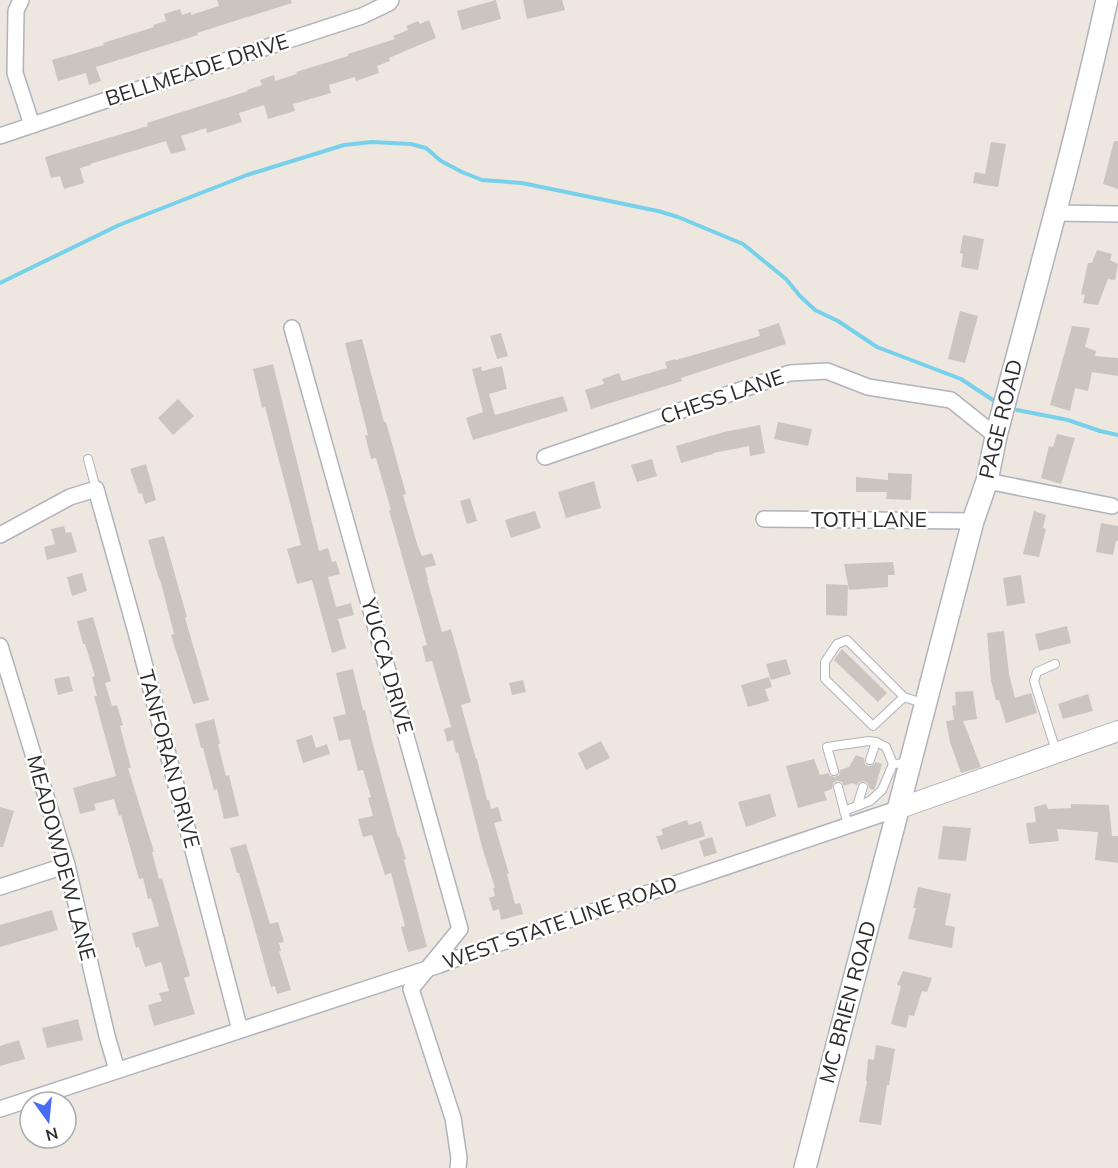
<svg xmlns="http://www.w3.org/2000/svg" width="1118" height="1168" viewBox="0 0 1118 1168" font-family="Mulish,sans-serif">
	<rect width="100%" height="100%" fill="#eee7e0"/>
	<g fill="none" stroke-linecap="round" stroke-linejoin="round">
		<g stroke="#77d1eb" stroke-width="4">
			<path d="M0,283L119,225L247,175L344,145L372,142L411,144L426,148L441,161L462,172L482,180L522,183L658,211L678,217L743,244L786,279L800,296L815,310L838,321L877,347L961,379L993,400"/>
			<path d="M1017,410L1068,420L1100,431L1118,435"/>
		</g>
	</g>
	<g fill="#cac5be">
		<path d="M217,0H291L292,3L197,33L198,35L96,67L101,81L89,85L86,73L58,81L52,60L104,45L103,43L154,27L153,25L166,21L164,14L180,9L182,15L191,12V15L219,6Z"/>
		<path d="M496,0L501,19L462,30L457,11Z"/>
		<path d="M523,0H562L565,10L527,19Z"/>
		<path d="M429,20L436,38L389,58L390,61L377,66L379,73L356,81L355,77L329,85L331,93L293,104L295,111L268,119L264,105L239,113L242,122L207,133L206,128L181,136L186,150L171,154L166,141L90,164L91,165L80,168L84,183L64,189L60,176L51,178L45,157L148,126L147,123L248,91L247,90L262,85L260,80L274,75L275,81L297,74L296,72L348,56V54L395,39L393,36L408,30L406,26L418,21L420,24Z"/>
		<path d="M1114,141H1118V189L1103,184Z"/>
		<path d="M991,142L1006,144L998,187L973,183L975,172L985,174Z"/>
		<path d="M963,235L984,239L978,270L961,267L963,254L960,253Z"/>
		<path d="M1097,250L1112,254L1110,260L1118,264L1115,280L1108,279L1098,305L1083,303L1085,295L1081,294L1088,263H1092Z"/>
		<path d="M960,311L978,316L965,363L948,359Z"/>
		<path d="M779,323L786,344L681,378L682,381L591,409L585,390L604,384L602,379L619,373L622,381L667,368L665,362L675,359L676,360L760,336L758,330Z"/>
		<path d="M1072,326L1090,328L1085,347L1096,351L1095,356L1118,358V376L1092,372L1088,391L1075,388L1070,411L1050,405Z"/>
		<path d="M501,333L508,356L497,359L490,336Z"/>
		<path d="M362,339L384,422H386L406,494L403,495L418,547L422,556L432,553L436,565L425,568L428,580H427L442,632L451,629L471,702L461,705L476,759H477L487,800H489L491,809L498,807L502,821L494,823L509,874H507L515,904L520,903L523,914L501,920L499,909L493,911L489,898L495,896L493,888H495L482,847L458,752L456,753L453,740L447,742L444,729L451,727L449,719L432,661L426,662L422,646L427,645L389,510H391L376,458L371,459L365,435H368L345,343Z"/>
		<path d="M273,364L319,551L328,548L332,562L336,561L340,574L328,577L336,607L351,603L354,615L338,619L346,648L332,653L312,580L297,584L287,549L301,545L265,407L262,408L253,369Z"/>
		<path d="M502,366L507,389L489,394L495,415L563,396L568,411L473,440L466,418L483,412L472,369L481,367L482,371Z"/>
		<path d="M178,399L194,416L173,435L158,418Z"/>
		<path d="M778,422L812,429L808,446L774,439Z"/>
		<path d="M760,425L765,453L750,456L749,446L713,453V454L681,463L676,446L724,432Z"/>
		<path d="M1057,434L1075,438L1061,484L1041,478L1049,446L1053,447Z"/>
		<path d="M652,459L657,476L637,482L631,465Z"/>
		<path d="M146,464L156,500L145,504L142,493L139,494L130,469Z"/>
		<path d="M888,473L912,474L911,500L886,499L887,492H856V477L888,480Z"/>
		<path d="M594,481L601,508L566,518L558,492Z"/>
		<path d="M470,498L477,521L467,524L460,501Z"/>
		<path d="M535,511L541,528L511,538L505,520Z"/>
		<path d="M1034,511L1046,515L1043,528L1046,529L1039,557L1023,554Z"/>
		<path d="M1101,523L1118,526V541H1116L1113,555L1096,552Z"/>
		<path d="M64,526L66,533L71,532L77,552L47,560L44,547L55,544L51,529Z"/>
		<path d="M164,536L187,617L185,618L209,700L193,704L171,635L174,634L160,579H159L148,540Z"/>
		<path d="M893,562L895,575H888V587L849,590L844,564Z"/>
		<path d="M82,573L87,591L72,596L67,577Z"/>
		<path d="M1021,575L1025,603L1007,606L1003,578Z"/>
		<path d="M826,584L848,585L847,616L826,615Z"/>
		<path d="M93,617L111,681L105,683L112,706L117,705L123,725L120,726L131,768H128L154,852H152L159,879L162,878L190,976L184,978L195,1014L154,1026L148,1005L162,1001L159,993L169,991L161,962L145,967L139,947L136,948L132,933L159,926L151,898L148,899L143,878L139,879L121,815L119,816L114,799L94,804L96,810L80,814L73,788L116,776L94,696H97L92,677L95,676L85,644H83L77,621Z"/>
		<path d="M1067,626L1071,643L1039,651L1035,634Z"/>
		<path d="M1004,631L1009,674L1015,698L1031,693L1037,713L1006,723L999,700H996L991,681L987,633Z"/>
		<path d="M842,649L887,693L878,702L834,660Z"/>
		<path d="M786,659L791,674L771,680L766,664Z"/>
		<path d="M353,669L363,710H365L372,741L398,837L399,836L406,859L404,860L427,947L408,952L401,927L405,926L391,873L385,875L372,835L363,837L358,819L373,816L368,798L371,797L363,770L358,771L350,739L339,741L333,717L346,714L336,673Z"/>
		<path d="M69,676L73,691L58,695L54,679Z"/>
		<path d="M769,677L772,687L765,689L769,701L748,707L741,685Z"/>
		<path d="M523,680L526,692L512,695L509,683Z"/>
		<path d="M973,691L977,719L963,721L981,767L961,773L950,742L946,721L954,720L952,706L956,705L955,692Z"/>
		<path d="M1088,694L1093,711L1063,719L1058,704Z"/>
		<path d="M214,719L220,744H218L226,776L229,775L239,816L224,819L217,789L214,790L203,748H201L195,724Z"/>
		<path d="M312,735L316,748L327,744L330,754L303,763L296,740Z"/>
		<path d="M601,741L610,758L586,770L578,753Z"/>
		<path d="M856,755L864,758L865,764L869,766L873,765L876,762L882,764L875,788L873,790L869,788L868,783L864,781L859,782L857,785L852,783L844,786L842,782L837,781L833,783L832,789L824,792L827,800L798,808L786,766L814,759L820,775L828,773L830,776L835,777L839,775L840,770L849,767Z"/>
		<path d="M770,794L776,816L746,827L738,802Z"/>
		<path d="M1046,804L1048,809L1071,808V804L1109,805L1112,836H1118V863L1095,860L1098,832L1057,829L1059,841L1029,844L1026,823L1036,822L1034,807Z"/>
		<path d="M0,807L14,811L3,847H0Z"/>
		<path d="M687,820L689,825L701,821L705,836L661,850L656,836L663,835L661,829Z"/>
		<path d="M943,826L971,828L966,861L938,859Z"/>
		<path d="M712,837L717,853L704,857L699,841Z"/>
		<path d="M246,844L270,924L278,922L284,942L279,943L281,951H279L291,990L277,994L275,986L271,987L239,873H237L230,848Z"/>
		<path d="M918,887L951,894L945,925L955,927L952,948L908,939L916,908H913Z"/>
		<path d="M52,910L58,930L0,947V925Z"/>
		<path d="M903,971L932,978L927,992L922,991L914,1016L909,1015L906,1028L891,1024L901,986L897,985Z"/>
		<path d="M78,1019L83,1040L47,1048L42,1028Z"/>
		<path d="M19,1040L25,1059L0,1066V1046Z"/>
		<path d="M876,1045L895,1049L889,1085H887L881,1125L859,1122L867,1081H866L868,1059L874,1060Z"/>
	</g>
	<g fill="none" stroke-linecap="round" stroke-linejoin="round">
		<g stroke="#b0b3bd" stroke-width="10">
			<g id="service">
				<path d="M88,459L96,489"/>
				<path d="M1055,664L1037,672L1034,681L1056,751"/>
				<path d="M904,697L873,726L825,679V662L837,644L847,640L904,697L925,704"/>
				<path d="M870,760L876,742"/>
				<path d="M834,771L827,747L869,741L876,742L886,747L893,764L910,763"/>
				<path d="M838,787L848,825"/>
				<path d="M857,806L863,787"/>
				<path d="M844,811L870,801L882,790L893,764"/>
			</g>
		</g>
		<g stroke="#b0b3bd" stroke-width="18">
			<g id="minor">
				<path d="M21,0L16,11L15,73L32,125"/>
				<path d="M0,136L157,83L362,16L389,3L391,0"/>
				<path d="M1054,213L1118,214"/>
				<path d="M292,328L460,929L411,989L453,1118L459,1158L458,1168"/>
				<path d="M545,457L790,373L827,371L868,387L951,400L996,436"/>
				<path d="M987,481L1112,506"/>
				<path d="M764,519L973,521"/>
				<path d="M0,535L70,497L96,489L136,632L240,1030"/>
				<path d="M0,646L67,865L107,1036L117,1070"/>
				<path d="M0,887L67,865"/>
				<path d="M0,1109L439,965L488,947L900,808"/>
			</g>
		</g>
		<g stroke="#b0b3bd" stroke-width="22">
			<path id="tertiary" d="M900,808L1118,731"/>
		</g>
		<g stroke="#b0b3bd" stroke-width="24">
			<path id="secondary" d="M805,1168L973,521L987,481L996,436C1034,291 1075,146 1107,0"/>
		</g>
		<use href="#service" stroke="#fff" stroke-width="8"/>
		<use href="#minor" stroke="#fff" stroke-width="15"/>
		<use href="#tertiary" stroke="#fff" stroke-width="20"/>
		<use href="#secondary" stroke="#fff" stroke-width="21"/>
	</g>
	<g text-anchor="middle" stroke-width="5" stroke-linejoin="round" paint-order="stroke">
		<g font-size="21" fill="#2d2d2d" stroke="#fff">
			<text transform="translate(197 70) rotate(-18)" y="7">BELLMEADE DRIVE</text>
			<text transform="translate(722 397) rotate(-19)" y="7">CHESS LANE</text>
			<text transform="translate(1001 419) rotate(-76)" y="7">PAGE ROAD</text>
			<text x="869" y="527">TOTH LANE</text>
			<text transform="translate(387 666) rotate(74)" y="7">YUCCA DRIVE</text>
			<text transform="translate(169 759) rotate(75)" y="7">TANFORAN DRIVE</text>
			<text transform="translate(61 858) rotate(75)" y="7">MEADOWDEW LANE</text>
			<text transform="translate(560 923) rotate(-19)" y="7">WEST STATE LINE ROAD</text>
			<text transform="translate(848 1002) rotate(-75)" y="7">MC BRIEN ROAD</text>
		</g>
	</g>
	<g transform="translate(48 1120) rotate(165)"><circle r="28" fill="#ffffff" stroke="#ababab" stroke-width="1.5"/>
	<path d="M0-4.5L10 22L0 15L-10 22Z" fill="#466df4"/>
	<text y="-9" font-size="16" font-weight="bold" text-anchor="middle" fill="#2d2d2d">N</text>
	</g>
</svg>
